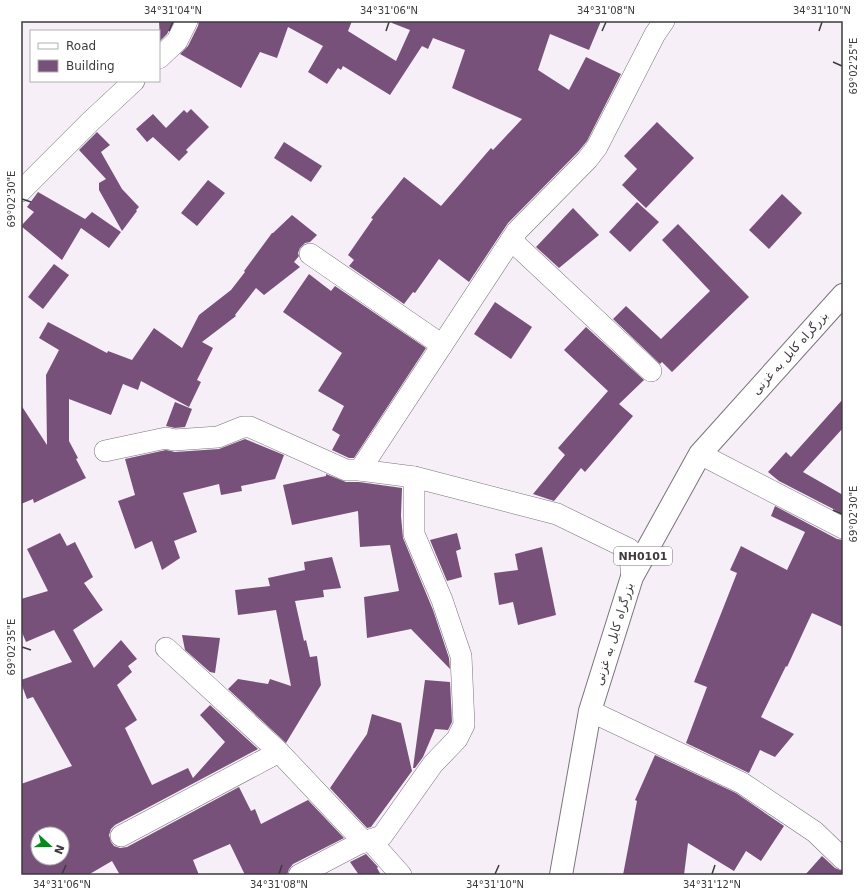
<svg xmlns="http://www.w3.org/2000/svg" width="864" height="896" viewBox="0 0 864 896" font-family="'DejaVu Sans',Cairo,sans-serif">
	<rect width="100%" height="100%" fill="#f7eff8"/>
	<g fill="#77517a" fill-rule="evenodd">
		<path d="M159,21H174L167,34L160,41Z"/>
		<path d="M199,21H352L348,31L396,61L410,30L392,23V21H601L589,50L550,34L538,70L569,90L586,57L621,74L587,141L578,152L508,223L469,282L439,259L415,293L413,292L404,304L349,266L354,260L348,255L373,219L371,218L404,177L441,206L491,148L493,150L522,119L452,88L465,50L433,38L428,49L422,46L390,95L343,66L341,70L338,68L327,84L308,72L323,46L288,27L277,58L260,52L241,88L180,54L188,46L198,26Z"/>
		<path d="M191,109L209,127L186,150L188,152L179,161L153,137L147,142L136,129L153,114L166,128L184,110L187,113Z"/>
		<path d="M657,122L694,158L646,208L622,185L637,169L624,156Z"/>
		<path d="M97,132L110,145L101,152L122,189L139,207L136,210L137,211L122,231L99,190V183L106,179L79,150Z"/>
		<path d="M284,142L322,166L311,182L274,158Z"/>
		<path d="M208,180L225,193L197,226L181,213Z"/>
		<path d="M38,192L85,219L92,212L121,232L109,248L81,228L62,260L21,226L34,212L27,207Z"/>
		<path d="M782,194L802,213L769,249L749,230Z"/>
		<path d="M637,202L659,222L630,252L609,232Z"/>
		<path d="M573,208L599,235L559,268L536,247Z"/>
		<path d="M292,215L317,235L310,242L305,243L300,248L298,253L299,256L294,262L300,267L264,295L256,288L235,315L236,316L202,342L213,348L197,380L201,382L189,407L141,381L138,390L123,384L111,415L69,399V441L78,458L76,459L86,478L34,503L33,499L21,504V405L47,445L46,375L59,350L39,338L48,322L107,353L108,351L132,360L154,328L182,348L199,315L231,290L245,272L244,271L272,233H273Z"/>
		<path d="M678,224L749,297L672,372L662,362L660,364L613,319L626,306L661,339L710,291L662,240Z"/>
		<path d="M54,264L69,275L43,309L28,297Z"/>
		<path d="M309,274L331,291L335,286L426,348L354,458H349L332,450L340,435L332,430L344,406L318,391L342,353L283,312Z"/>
		<path d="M495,302L532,327L511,359L474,334Z"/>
		<path d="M586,327L644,380L619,404L633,416L585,472L581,468L554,501L533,494L565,455L558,448L608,391L564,350Z"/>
		<path d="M843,399V428L803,472L843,495V514L779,481L768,472L786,452L791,457Z"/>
		<path d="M175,402L192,409L185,427L175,428L166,426Z"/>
		<path d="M245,439L284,455L275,479L241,486L242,491L221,495L219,484L183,493L197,532L174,541L180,558L162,570L152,541L135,549L118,501L135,495L125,459L166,450L175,452L219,449Z"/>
		<path d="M326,474L346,482H359L402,488L401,516L403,538L433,610L449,658L450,669L411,629L367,638L364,597L399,591L390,545L360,547L358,511L292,525L283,485L326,476Z"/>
		<path d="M775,506L837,539L843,540V627L812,613L787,667L786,666L761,717L794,734L775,757L760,750L749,773L686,743L707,687L694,682L737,573L730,570L741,546L787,570L805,532L771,516Z"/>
		<path d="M60,533L67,546L75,542L93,577L84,583L103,610L73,630L94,668L121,640L137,659L128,666L132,672L117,685L137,720L125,728L152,785L188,768L193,778L225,742L200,715L210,705L258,749L115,825L111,829L109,835L111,842L114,846L120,848L127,847L239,787L251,811L255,809L261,824L308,800L344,838L293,864L289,869L287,875H245L230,844L193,860L199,875H120L112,861L88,875H21V784L72,766L33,697L27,699L21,683V680L72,662L54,630L26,642L21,630V599L48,591L27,549ZM38,834H62V858H38Z"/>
		<path d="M457,533L461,549L456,551L462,577L447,581L430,540Z"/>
		<path d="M542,547L556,615L518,625L513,602L499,605L494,573L518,570L515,554Z"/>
		<path d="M332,557L341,588L323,590L324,597L295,601L304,641L306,640L310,657L317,656L321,685L286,743L228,689L238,679L268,684L270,679L291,686L276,610L238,615L235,590L270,586L268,578L305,570L304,562Z"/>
		<path d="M182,635L220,638L215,673L210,672L185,650Z"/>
		<path d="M425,680L450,682L452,722L448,730L435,729L423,757L415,768H413Z"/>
		<path d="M372,714L401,723L412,771L371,827L367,828L330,788L367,734Z"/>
		<path d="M655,755L736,793L784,826L761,861L746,851L734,871L688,843L684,875H623L637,801L635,800Z"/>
		<path d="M366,854L378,867L377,868L381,875H359L350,862Z"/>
		<path d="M822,856L835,868L843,871V875H805Z"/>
	</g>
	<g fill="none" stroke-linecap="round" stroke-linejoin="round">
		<g stroke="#7b737b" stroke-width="22">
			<g id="street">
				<path d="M159,58L177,41L187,21"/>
				<path d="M21,191L91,121L134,81"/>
				<path d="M511,240L651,371"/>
				<path d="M310,254L442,345"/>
				<path d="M105,451L166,438L174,440L218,437L243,427H250L346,470H360L414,477L557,514L629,549L632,577"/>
				<path d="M700,454L843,528"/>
				<path d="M360,470L517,231L587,160L597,147L655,34L664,21"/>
				<path d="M166,648L279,752L364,842"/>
				<path d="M590,711L742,783L815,832L843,859"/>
				<path d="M121,836L279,752"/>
				<path d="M370,840L401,875"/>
				<path d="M299,875L358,844L382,836L433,764L457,739L464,725L461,656L442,600L414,534V477"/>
			</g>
		</g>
		<g stroke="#7b737b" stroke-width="24">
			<path id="highway" d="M561,875L590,711L632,577L700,454L843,295"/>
		</g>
		<use href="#street" stroke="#fff" stroke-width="21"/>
		<use href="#highway" stroke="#fff" stroke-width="22"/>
	</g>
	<path fill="none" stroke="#3e3a3e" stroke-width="1.5" d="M169,31L173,22M386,31L389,22M602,31L606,22M819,31L822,22M833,62L842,66M22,199L31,202M833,510L842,514M22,647L31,650M62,874L66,865M279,874L282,865M495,874L499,865M712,874L715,865"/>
	<g text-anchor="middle" stroke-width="4" stroke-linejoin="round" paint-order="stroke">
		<rect fill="#fff" stroke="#787578" stroke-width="1" x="614" y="547" width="58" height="18" rx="3"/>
		<g font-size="11" font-weight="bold" fill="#3e3a3e">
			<text x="643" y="560">NH0101</text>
		</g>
		<g font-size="12" fill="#3e3a3e" stroke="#fff">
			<text transform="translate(790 353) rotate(-48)" y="4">بزرگراه کابل به غزنی</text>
			<text transform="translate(614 634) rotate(-73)" y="4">بزرگراه کابل به غزنی</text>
		</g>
	</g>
	<rect width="864" height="896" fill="none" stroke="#ffffff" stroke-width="44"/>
	<rect x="30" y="30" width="130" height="52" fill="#ffffff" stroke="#b2b0b2"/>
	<rect x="38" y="43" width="20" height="6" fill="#ffffff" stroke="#b2b0b2"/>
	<text x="66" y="50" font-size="12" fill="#3e3a3e">Road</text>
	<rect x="38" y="60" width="20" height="12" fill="#77517a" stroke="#b2b0b2"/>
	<text x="66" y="70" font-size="12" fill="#3e3a3e">Building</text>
	<g transform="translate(50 846) rotate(111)"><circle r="19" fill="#ffffff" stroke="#b2b0b2"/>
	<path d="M0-3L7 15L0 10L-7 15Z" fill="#008c1a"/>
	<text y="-6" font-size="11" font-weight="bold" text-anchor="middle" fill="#3e3a3e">N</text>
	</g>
	<rect x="22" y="22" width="820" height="852" fill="none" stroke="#3e3a3e" stroke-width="1.5"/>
	<g font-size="10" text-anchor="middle" fill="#3e3a3e">
		<text x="173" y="14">34°31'04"N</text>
		<text x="389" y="14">34°31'06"N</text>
		<text x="606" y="14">34°31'08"N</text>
		<text x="822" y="14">34°31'10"N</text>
		<text transform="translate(853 66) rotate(-90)" y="4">69°02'25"E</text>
		<text transform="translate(11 199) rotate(-90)" y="4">69°02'30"E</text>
		<text transform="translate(853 514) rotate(-90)" y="4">69°02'30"E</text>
		<text transform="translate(11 647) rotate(-90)" y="4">69°02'35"E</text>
		<text x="62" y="888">34°31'06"N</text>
		<text x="279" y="888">34°31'08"N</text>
		<text x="495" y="888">34°31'10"N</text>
		<text x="712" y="888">34°31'12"N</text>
	</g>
</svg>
